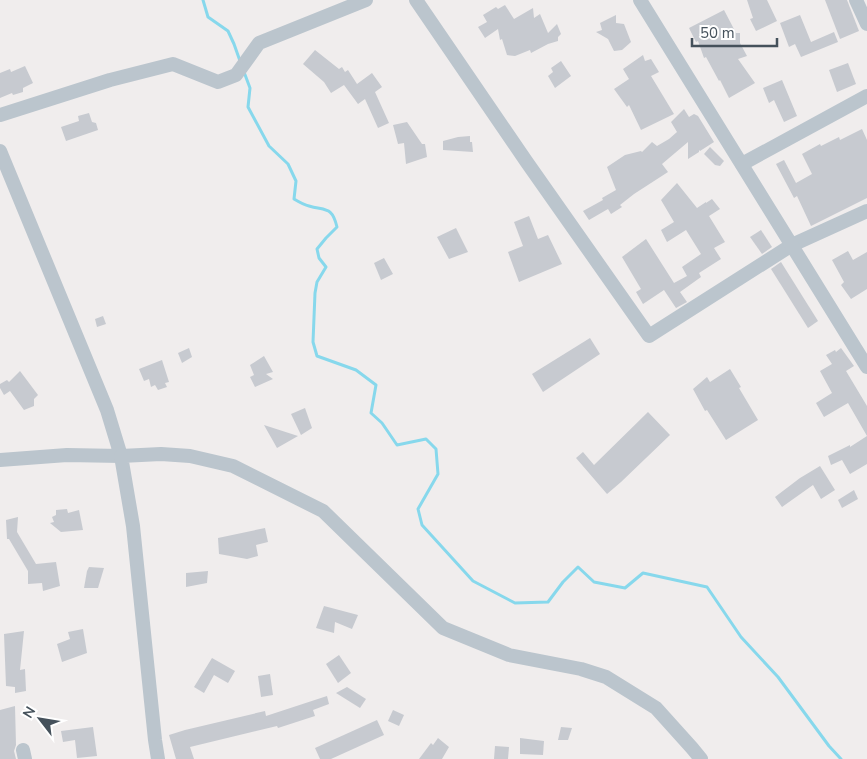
<svg xmlns="http://www.w3.org/2000/svg" width="867" height="759" viewBox="0 0 867 759" font-family="'Nunito Sans',sans-serif">
	<rect width="100%" height="100%" fill="#f0eded"/>
	<g fill="none" stroke-linecap="round" stroke-linejoin="round">
		<g stroke="#87d8ec" stroke-width="3">
			<path d="M203,0L208,17L228,31L234,44L240,61"/>
			<path d="M244,72L250,88L248,107L269,146L288,164L296,181L294,199C299,202 304,205 309,206C326,211 332,206 337,227L326,238L317,249L319,258L326,267L317,282L315,293L313,342L317,356L356,370L376,385L371,413L382,423L397,445L426,439L436,449L438,474L418,509L422,525L473,581L515,603L548,602L563,582L578,567L594,582L625,588L643,573L707,587L741,637L778,677L829,746L841,759"/>
		</g>
	</g>
	<g fill="#c7cad0">
		<path d="M747,0H767L777,21L756,31L750,19L753,18Z"/>
		<path d="M825,0H847L859,31L840,39Z"/>
		<path d="M505,5L514,19L533,8L534,18L540,14L548,33L557,24L561,34L558,37V41L548,44L531,53L530,50L515,56L507,55L502,39L500,40L498,29L485,38L478,27L487,22L483,15L496,7L498,9Z"/>
		<path d="M724,10L736,33H740V43L747,56L738,59L755,83L729,98L720,80L719,81L706,57L704,58L698,41L696,42L689,28Z"/>
		<path d="M616,15V23L624,24L631,42L622,50L614,51L608,39L596,32L602,30L600,23Z"/>
		<path d="M800,15L811,42L834,32L838,42L801,57L795,44L789,47L780,23Z"/>
		<path d="M315,50L339,69L342,67L345,72L348,70L357,84L372,73L382,87L375,92L389,123L378,128L365,99L358,104L344,85L331,93L324,82L303,64Z"/>
		<path d="M643,55L645,61L651,59L659,72L651,76L674,114L641,130L629,105L627,107L614,89L629,79L623,69Z"/>
		<path d="M561,61L571,76L555,88L548,76L553,72L551,68Z"/>
		<path d="M848,63L856,84L837,92L829,70Z"/>
		<path d="M25,66L33,83L23,88V92L13,95L12,93L0,98V73L10,69L11,72Z"/>
		<path d="M782,80L797,116L784,122L774,100L769,103L763,88Z"/>
		<path d="M684,109L689,117L694,114L698,116L714,142L700,151L699,150V152L688,159V142L662,164L668,172L634,194L620,205L622,207L611,214L608,209L589,220L583,211L603,200L602,198L616,190L607,167L625,155L641,151L642,152L652,142L657,146L669,139L677,132L671,122Z"/>
		<path d="M89,113L92,122L96,123L98,130L66,141L61,127L79,121L78,116Z"/>
		<path d="M407,122L422,144H425L427,157L406,164L404,143L398,144L393,125Z"/>
		<path d="M862,129L867,140V198L811,226L797,196L794,198L776,164L784,160L796,183L812,174L802,154L820,144L821,146L839,137L840,140Z"/>
		<path d="M470,136V142H472L473,152L443,150V141L458,137Z"/>
		<path d="M710,147L724,161L720,166L715,165L704,154Z"/>
		<path d="M677,183L697,208L706,202V203L712,199L720,209L709,216L725,242L714,248L721,259L699,273L701,277L680,292L687,302L676,308L664,290L643,304L636,292L641,289L622,257L646,239L674,283L687,276L682,267L701,254L686,230L667,242L661,230L674,222L661,200Z"/>
		<path d="M529,216L538,239L548,235L562,264L519,282L508,252L523,246L514,222Z"/>
		<path d="M456,228L468,252L449,259L437,237Z"/>
		<path d="M761,230L772,247L762,254L750,237Z"/>
		<path d="M848,251L853,260L867,252V289L851,299L841,285L844,282L832,260Z"/>
		<path d="M384,258L393,274L381,280L374,263Z"/>
		<path d="M781,262L818,321L808,328L771,269Z"/>
		<path d="M103,316L106,324L97,327L95,319Z"/>
		<path d="M590,338L600,354L543,392L532,374Z"/>
		<path d="M189,348L192,357L182,363L178,353Z"/>
		<path d="M841,348L854,366L846,371L867,406V436L848,403L824,417L816,403L832,393L820,371L832,364L826,355L835,350L836,352Z"/>
		<path d="M264,356L273,372L266,374L273,379L255,387L250,377L254,375L250,365Z"/>
		<path d="M162,360L169,382L165,383L167,387L158,390L155,385L151,387L149,379L144,381L139,369Z"/>
		<path d="M730,369L741,387L739,388L758,420L726,440L707,410L705,411L693,389L707,377L710,382Z"/>
		<path d="M20,371L38,395L34,399V406L24,410L10,391L4,395L0,388V384L7,380L9,382Z"/>
		<path d="M305,408L312,428L301,435L291,414Z"/>
		<path d="M648,412L670,435L621,482L607,494L576,458L583,452L594,465Z"/>
		<path d="M264,425L298,436L277,448Z"/>
		<path d="M867,436V464L850,474L842,460L831,465L828,456L850,445V447Z"/>
		<path d="M820,466L835,490L821,499L813,485L782,507L775,497L800,478Z"/>
		<path d="M854,490L858,499L842,508L838,500Z"/>
		<path d="M67,509L68,513L79,510L83,530L61,532L50,523L54,522L52,517L56,515V510Z"/>
		<path d="M18,517L17,532L36,564L56,562L60,586L43,591L42,583L28,584V571L9,539H7L6,520Z"/>
		<path d="M265,528L268,542L256,545L258,556L247,559L219,554L218,538Z"/>
		<path d="M89,567L104,568L98,588H84L87,571Z"/>
		<path d="M208,571L207,583L186,587V573Z"/>
		<path d="M324,606L358,615L352,629L335,622L334,633L316,628Z"/>
		<path d="M83,629L87,653L62,662L57,644L70,639L68,632Z"/>
		<path d="M24,631L20,670L25,669L26,691L15,693V687L6,686L4,634Z"/>
		<path d="M339,655L351,673L338,683L326,664Z"/>
		<path d="M212,658L235,671L228,683L214,675L204,693L194,687Z"/>
		<path d="M270,674L273,695L261,697L258,676Z"/>
		<path d="M347,687L366,699L360,708L336,693Z"/>
		<path d="M327,696L329,704L313,710L315,716L278,728L277,726L190,747L194,759H176L169,735L185,730L265,711L266,716Z"/>
		<path d="M15,706L16,745L14,751L16,759H0V710Z"/>
		<path d="M393,710L404,715L399,726L388,721Z"/>
		<path d="M377,720L384,735L331,759H320L315,748Z"/>
		<path d="M93,727L97,756L77,758L75,740L63,742L61,731Z"/>
		<path d="M561,727L572,728L568,740H558Z"/>
		<path d="M438,738L449,747L442,759H419L431,743L433,745Z"/>
		<path d="M520,738L544,741L543,755L520,754Z"/>
		<path d="M495,746L509,747L508,759H494Z"/>
	</g>
	<g fill="none" stroke-linecap="round" stroke-linejoin="round">
		<g stroke="#bbc5cd" stroke-width="14">
			<path d="M416,0L526,161L649,336L792,245L867,211"/>
			<path d="M640,0L867,367"/>
			<path d="M856,0L867,24"/>
			<path d="M0,115L110,80L173,64L218,82L236,75L259,43L366,0"/>
			<path d="M0,151L107,410L121,456L67,455L0,460"/>
			<path d="M742,164L867,96"/>
			<path d="M23,750L25,759"/>
			<path d="M158,759L155,740L133,526L121,456L161,454L190,456L233,466L323,511L443,628L509,655L581,669L606,677L656,708L692,748L701,759"/>
		</g>
	</g>
	<g transform="translate(40 719) rotate(301)" stroke="#ffffff" stroke-width="4" paint-order="stroke">
	<path d="M0-4L9 19L0 12L-9 19Z" fill="#45515b"/>
	<text y="-8" font-size="14" font-weight="bold" text-anchor="middle" fill="#45515b">N</text>
	</g>
	<path d="M692 38v8h85v-8" fill="none" stroke="#45515b" stroke-width="2.5"/>
	<text x="700" y="38" font-size="15" fill="#45515b" stroke="#ffffff" stroke-width="4" paint-order="stroke">50 m</text>
</svg>
